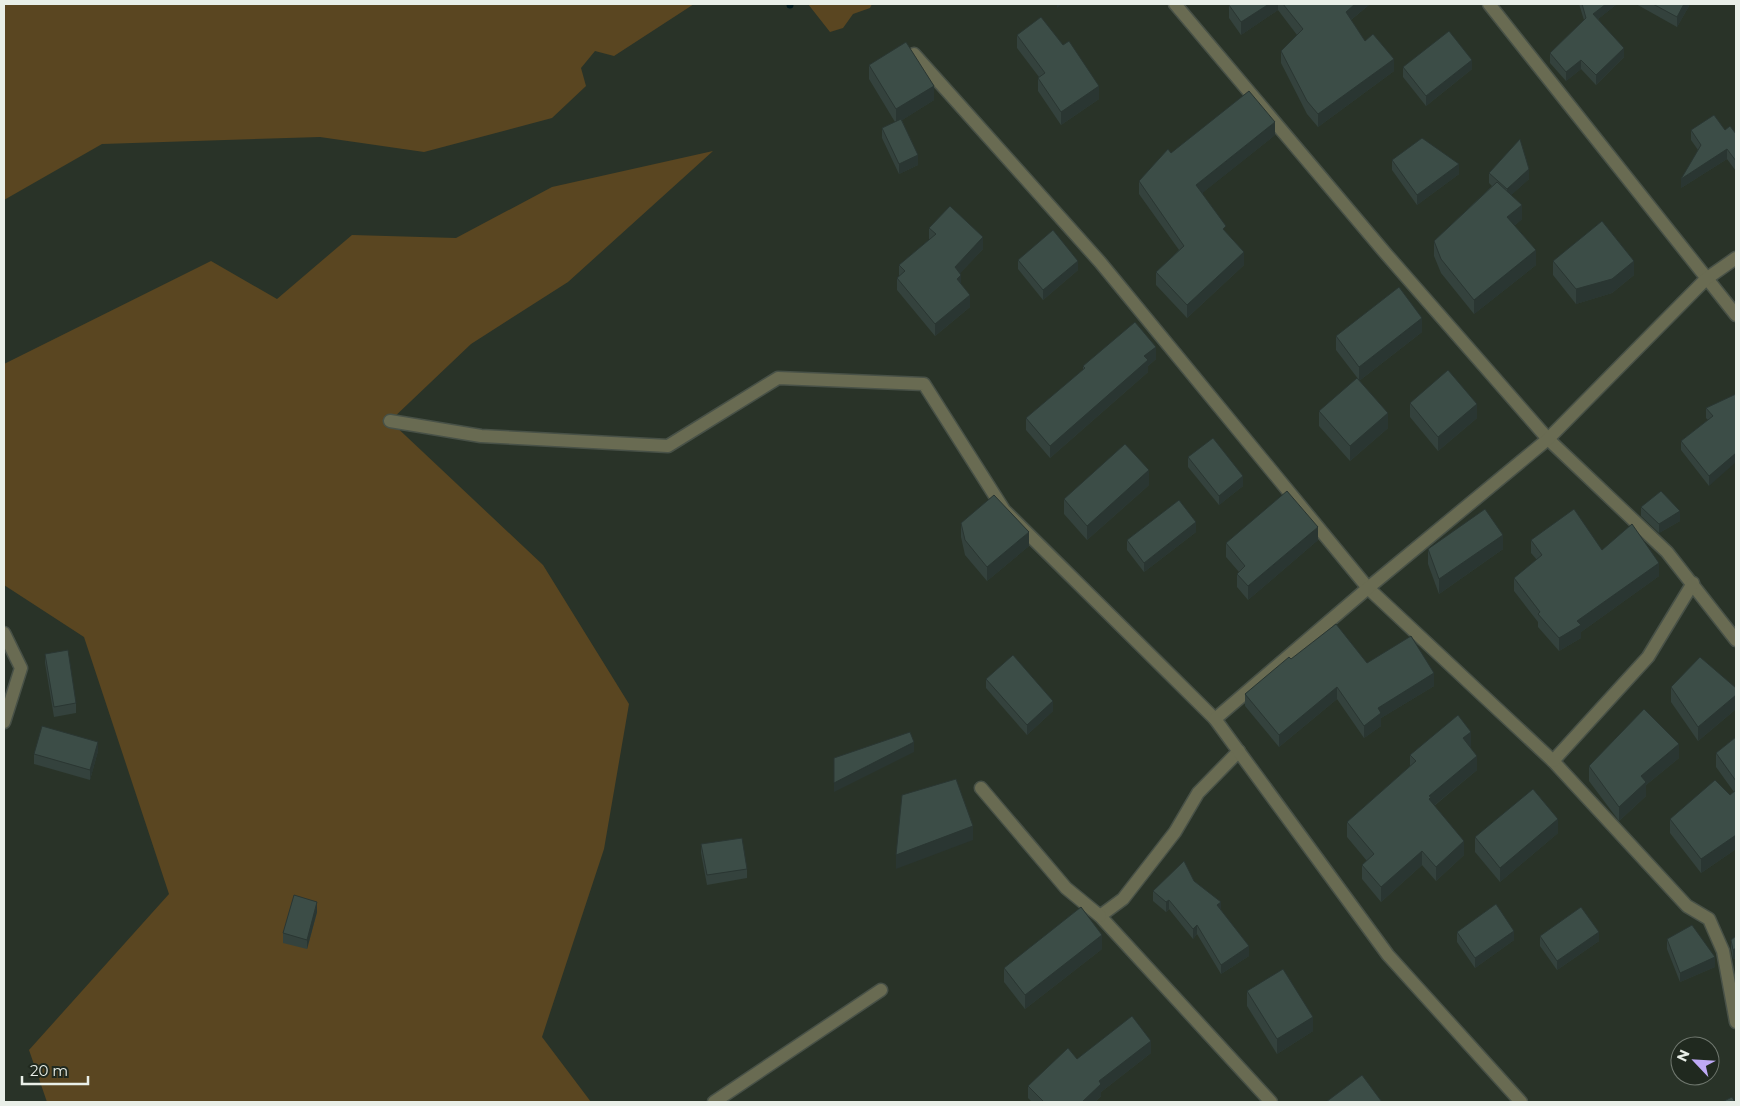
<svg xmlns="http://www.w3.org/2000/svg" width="1740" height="1106" viewBox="0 0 1740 1106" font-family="Montserrat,sans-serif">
	<rect width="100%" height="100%" fill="#293328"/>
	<g fill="#5a4621">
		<path d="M4,4H694L614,56L595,51L581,68L586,86L552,118L424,152L320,137L102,144L4,200Z"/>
		<path d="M808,4H872L870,8L853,14L843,28L830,32Z"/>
		<path d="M713,151L568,282L471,344L390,421L543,565L629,704L604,849L542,1037L591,1102H47L29,1050L169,894L84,637L4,585V364L211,261L277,299L352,235L456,238L552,187Z"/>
	</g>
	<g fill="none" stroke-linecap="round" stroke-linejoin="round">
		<path stroke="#00191c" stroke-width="7" d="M790,4V5"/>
		<g stroke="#485147" stroke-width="15">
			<g id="street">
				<path d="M1175,4L1387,255L1548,439L1667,552L1736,640"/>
				<path d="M1489,4L1736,315"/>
				<path d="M914,54L1100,262L1368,588L1553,761L1687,906L1709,919L1723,951L1736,1022"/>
				<path d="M390,421L481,436L668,446L778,378L924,384L1004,510L1215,719"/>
				<path d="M4,633L21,668L4,722"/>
				<path d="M1239,751L1198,793L1175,832L1123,899L1100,916L1271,1102"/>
				<path d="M1553,761L1648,657L1693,583"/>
				<path d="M981,788L1066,888L1100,916"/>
				<path d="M714,1102L881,990"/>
				<path d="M1521,1102L1388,955L1215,719L1368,588L1548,439L1706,279L1736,258"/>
			</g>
		</g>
		<use href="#street" stroke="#696b52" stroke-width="12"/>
	</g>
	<g fill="#34423d">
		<path d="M1230,4H1370L1351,20L1365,41L1394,71L1318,127L1307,114L1281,63V51L1297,35L1278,10L1241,35L1229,18V5Z"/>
		<path d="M1579,4H1617L1598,19L1624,57L1596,85L1581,69L1566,81L1550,63V53L1584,20Z"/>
		<path d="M1636,4H1689V6L1677,27Z"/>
		<path d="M1017,35L1099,99L1061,125L1038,91V78L1039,77L1017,48Z"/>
		<path d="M869,65L934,100L902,120L918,165L899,174L882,138V128L895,122L869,79Z"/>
		<path d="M1403,67L1472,69L1426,106L1403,77Z"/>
		<path d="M1691,130L1736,134V171L1727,159L1681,188L1698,150L1691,140Z"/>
		<path d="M1275,135L1202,193L1226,233L1244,265L1187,318L1156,285V272L1179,250L1139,194V181L1171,153Z"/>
		<path d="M1392,160L1459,174L1417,205L1392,170Z"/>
		<path d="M1489,173L1529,179L1511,195L1522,219L1514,226L1536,265L1474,314L1441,273L1434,256V241L1492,186L1489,183Z"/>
		<path d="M929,228L983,249L960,273L961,284L970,307L935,336L897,290V278L899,276V265L929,240Z"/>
		<path d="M1018,260L1078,270L1043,300L1018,269Z"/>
		<path d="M1553,261L1634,275L1612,293L1576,304L1553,275Z"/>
		<path d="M1422,332L1359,381L1388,428L1350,461L1319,426V411L1359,380L1336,350V336Z"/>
		<path d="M1156,359L1148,366V372L1050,458L1026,430V418L1083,370V366Z"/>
		<path d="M1736,394L1709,486L1681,450V441L1708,420L1706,418V408Z"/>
		<path d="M1410,403L1477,418L1438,451L1410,417Z"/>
		<path d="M1188,457L1243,486L1219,505L1188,467Z"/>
		<path d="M1149,485L1087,540L1064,514V499Z"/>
		<path d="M1641,507L1680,521L1659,533L1641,516Z"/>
		<path d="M961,523L1029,546L987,581L965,555L961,537Z"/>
		<path d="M1196,532L1144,572L1127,550V540Z"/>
		<path d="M1318,540L1248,600L1237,587V574L1239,572L1226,557V543Z"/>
		<path d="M1531,540L1602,550L1659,576L1581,632V638L1559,651L1538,627V622L1514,591V578L1537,560L1531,553Z"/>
		<path d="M1428,549H1503L1439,594L1428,564Z"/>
		<path d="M45,654L76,703V713L54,717L45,663Z"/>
		<path d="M1291,659L1367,663L1434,686L1381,718V726L1364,738L1337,699L1279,747L1245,706V694Z"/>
		<path d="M986,679L1053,711L1027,735L986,688Z"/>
		<path d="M1671,687L1736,688V709L1698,741L1671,702Z"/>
		<path d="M1736,737V849L1701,873L1670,833V819L1730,795L1734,792L1716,767V753Z"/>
		<path d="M1471,746L1470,747L1477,770L1434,806L1464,855L1436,881L1422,865L1381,902L1362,879V865L1367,861L1347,837V822L1410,766V755Z"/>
		<path d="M98,751L90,780L34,764V754Z"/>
		<path d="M1679,758L1646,785V796L1619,821L1589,781V766Z"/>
		<path d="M1558,833L1500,882L1475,852V837Z"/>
		<path d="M701,844L747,869V878L707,885L701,853Z"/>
		<path d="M1194,881L1221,910L1249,956L1221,974L1197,934L1193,939L1169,909L1166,912L1153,901V891Z"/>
		<path d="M317,912L307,949L283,943V933Z"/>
		<path d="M1457,932L1514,940L1475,968L1457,942Z"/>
		<path d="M1540,936L1599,941L1557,970L1540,946Z"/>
		<path d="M1736,936V958L1733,959L1731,949V940Z"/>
		<path d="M1667,939L1715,967L1680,982L1667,949Z"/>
		<path d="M1102,949L1025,1009L1004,982V968Z"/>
		<path d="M1247,991L1313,1031L1277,1054L1247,1006Z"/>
		<path d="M1151,1053L1101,1092V1096L1095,1102H1032L1028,1098V1086L1077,1059Z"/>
	</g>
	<g fill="#2a3632">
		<path d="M1057,4H1062L1057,8Z"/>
		<path d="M1269,4H1278V10L1241,35V22Z"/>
		<path d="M1355,4H1370L1346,24V12Z"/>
		<path d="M1606,4H1617L1593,23V14Z"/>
		<path d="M1684,4H1689V6L1677,27V17Z"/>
		<path d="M1624,48V57L1596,85V75Z"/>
		<path d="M1394,59V71L1318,127V114Z"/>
		<path d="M1472,60V69L1426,106V96Z"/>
		<path d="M1581,60V69L1566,81V72Z"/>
		<path d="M934,86V100L896,124V109Z"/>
		<path d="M1099,86V99L1061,125V112Z"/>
		<path d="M1275,122V135L1196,198V185Z"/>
		<path d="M1727,149V159L1681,188V179Z"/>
		<path d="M918,155V165L899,174V164Z"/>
		<path d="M1459,164V174L1417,205V195Z"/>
		<path d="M1529,169V179L1507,199V189Z"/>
		<path d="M1522,205V219L1507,232V217Z"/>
		<path d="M983,237V249L955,279V267Z"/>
		<path d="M1536,250V265L1474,314V300Z"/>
		<path d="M1244,252V265L1187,318V305Z"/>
		<path d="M1078,261V270L1043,300V290Z"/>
		<path d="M1634,261V275L1612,293L1576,304V289Z"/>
		<path d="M961,275V287L957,279Z"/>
		<path d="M970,295V307L935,336V324Z"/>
		<path d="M1422,318V332L1359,381V367Z"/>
		<path d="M1156,347V359L1148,366V372L1050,458V446L1144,356Z"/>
		<path d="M1477,404V418L1438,451V437Z"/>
		<path d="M1388,413V428L1350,461V446Z"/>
		<path d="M1736,453V462L1709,486V476Z"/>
		<path d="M1149,470V485L1087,540V526Z"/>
		<path d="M1243,476V486L1219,505V496Z"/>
		<path d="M1680,511V521L1659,533V524Z"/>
		<path d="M1196,522V532L1144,572V563Z"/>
		<path d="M1318,527V540L1248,600V586Z"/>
		<path d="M1029,532V546L987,581V567Z"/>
		<path d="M1503,535V549L1439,594V579Z"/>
		<path d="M1659,563V576L1581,632V638L1559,651V638L1577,621Z"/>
		<path d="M1434,673V686L1381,718V726L1364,738V726L1378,708Z"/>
		<path d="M1337,687V699L1279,747V735Z"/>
		<path d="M1736,695V709L1698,741V727Z"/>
		<path d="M1053,701V711L1027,735V725Z"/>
		<path d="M1471,732V746L1463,752V738Z"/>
		<path d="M98,742V751L90,780V770Z"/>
		<path d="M914,742V752L834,792V783Z"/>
		<path d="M1679,744V758L1646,785V796L1619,821V807L1641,776Z"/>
		<path d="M1477,756V770L1431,808L1429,799V796Z"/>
		<path d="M1558,819V833L1500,882V868Z"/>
		<path d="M973,826V840L896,869V855Z"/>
		<path d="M1736,835V849L1701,873V859Z"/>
		<path d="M1464,841V855L1436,881V867Z"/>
		<path d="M1422,851V865L1381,902V887Z"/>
		<path d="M1169,900V909L1166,912V902Z"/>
		<path d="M317,902V912L307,949V940Z"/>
		<path d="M1221,902V911L1217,905Z"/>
		<path d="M1197,925V934L1193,939V929Z"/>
		<path d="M1514,931V940L1475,968V958Z"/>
		<path d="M1599,932V941L1557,970V961Z"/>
		<path d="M1102,935V949L1025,1009V995Z"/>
		<path d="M1249,946V956L1221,974V965Z"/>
		<path d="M1736,948V958L1733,959V950Z"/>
		<path d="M1715,957V967L1680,982V973Z"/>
		<path d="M1313,1017V1031L1277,1054V1039Z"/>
		<path d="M1151,1041V1053L1101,1092V1096L1095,1102H1082L1099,1081Z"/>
	</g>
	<g fill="#3c4d47" stroke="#2a3632">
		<path d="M1230,4H1269L1241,22L1229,5Z"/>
		<path d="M1283,4H1355L1346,12L1365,41L1373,34L1394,59L1318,114L1307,101L1281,51L1303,29Z"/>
		<path d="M1582,4H1606L1593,14L1624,48L1596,75L1581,60L1566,72L1550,53L1586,18Z"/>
		<path d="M1653,4H1684L1677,17Z"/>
		<path d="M1041,17L1063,45L1069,41L1099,86L1061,112L1038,78L1045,73L1017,35Z"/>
		<path d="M1449,31L1472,60L1426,96L1403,67Z"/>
		<path d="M906,42L934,86L896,109L869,65Z"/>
		<path d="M1249,91L1275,122L1196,185L1226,226L1223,229L1244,252L1187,305L1156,272L1184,246L1139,181L1168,149L1171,153Z"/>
		<path d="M1714,115L1725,130L1730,126L1736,134V161L1727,149L1681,179L1701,145L1691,130Z"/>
		<path d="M901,119L918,155L899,164L882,128Z"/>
		<path d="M1422,138L1459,164L1417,195L1392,160Z"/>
		<path d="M1520,139L1529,169L1507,189L1489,173Z"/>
		<path d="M1497,182L1522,205L1507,217L1536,250L1474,300L1441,259L1434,241Z"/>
		<path d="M950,206L983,237L955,267L961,275L957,279L970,295L935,324L897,278L905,271L899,265L936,234L929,228Z"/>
		<path d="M1602,221L1634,261L1612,279L1576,289L1553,261Z"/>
		<path d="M1053,230L1078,261L1043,290L1018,260Z"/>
		<path d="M1399,287L1422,318L1359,367L1336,336Z"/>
		<path d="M1135,322L1156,347L1144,356L1148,360L1050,446L1026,418L1085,368L1083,366Z"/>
		<path d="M1448,370L1477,404L1438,437L1410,403Z"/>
		<path d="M1357,378L1388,413L1350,446L1319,411Z"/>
		<path d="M1736,394V453L1709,476L1681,441L1713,416L1706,408Z"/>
		<path d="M1213,438L1243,476L1219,496L1188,457Z"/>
		<path d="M1125,444L1149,470L1087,526L1064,499Z"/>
		<path d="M1287,491L1318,527L1248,586L1237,574L1245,566L1226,543Z"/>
		<path d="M1661,491L1680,511L1659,524L1641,507Z"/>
		<path d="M994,495L1029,532L987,567L965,540L961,523Z"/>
		<path d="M1179,500L1196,522L1144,563L1127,540Z"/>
		<path d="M1485,509L1503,535L1439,579L1428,549Z"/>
		<path d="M1574,509L1602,550L1632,524L1659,563L1577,621L1581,625L1559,638L1538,614L1540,612L1514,578L1542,555L1531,540Z"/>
		<path d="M1336,624L1367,663L1411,636L1434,673L1378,708L1381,713L1364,726L1337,687L1279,735L1245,694L1289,657L1291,659Z"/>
		<path d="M68,650L76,703L54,707L45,654Z"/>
		<path d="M1013,655L1053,701L1027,725L986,679Z"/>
		<path d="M1700,657L1736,688V695L1698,727L1671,687Z"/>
		<path d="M1644,709L1679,744L1641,776L1646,782L1619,807L1589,766Z"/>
		<path d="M1458,715L1471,732L1463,738L1477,756L1429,796L1431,797L1429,799L1464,841L1436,867L1422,851L1381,887L1362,865L1374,854L1347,822L1416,761L1410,755Z"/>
		<path d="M42,726L98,742L90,770L34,754Z"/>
		<path d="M910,732L914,742L834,783V758Z"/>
		<path d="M1736,737V781L1716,753Z"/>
		<path d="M956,779L973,826L896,855L902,795Z"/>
		<path d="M1715,780L1730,795L1736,790V835L1701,859L1670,819Z"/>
		<path d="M1533,789L1558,819L1500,868L1475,837Z"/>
		<path d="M742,838L747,869L707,875L701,844Z"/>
		<path d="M1184,861L1194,881L1221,902L1217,905L1249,946L1221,965L1197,925L1193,929L1169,900L1166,902L1153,891Z"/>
		<path d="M294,895L317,902L307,940L283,933Z"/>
		<path d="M1496,904L1514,931L1475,958L1457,932Z"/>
		<path d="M1081,907L1102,935L1025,995L1004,968Z"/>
		<path d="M1581,907L1599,932L1557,961L1540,936Z"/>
		<path d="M1692,925L1715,957L1680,973L1667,939Z"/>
		<path d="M1736,936V948L1733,950L1731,940Z"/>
		<path d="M1283,969L1313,1017L1277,1039L1247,991Z"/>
		<path d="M1132,1016L1151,1041L1099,1081L1101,1084L1082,1102H1044L1028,1086L1068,1048L1077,1059Z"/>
		<path d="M1362,1075L1382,1102H1326Z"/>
		<path d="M1732,1097L1735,1102H1722Z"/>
	</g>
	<rect width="1740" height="1106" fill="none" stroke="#e9efe8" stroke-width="10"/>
	<g transform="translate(1695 1061) rotate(295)"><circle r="24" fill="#20291f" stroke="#70786f"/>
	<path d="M0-4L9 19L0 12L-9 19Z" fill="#bea9f5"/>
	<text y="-8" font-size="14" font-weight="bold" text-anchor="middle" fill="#e9efe8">N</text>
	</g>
	<path d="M22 1076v8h66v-8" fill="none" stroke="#e9efe8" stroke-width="2.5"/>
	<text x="30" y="1076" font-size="15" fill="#e9efe8" stroke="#20291f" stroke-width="4" paint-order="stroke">20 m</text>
</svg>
